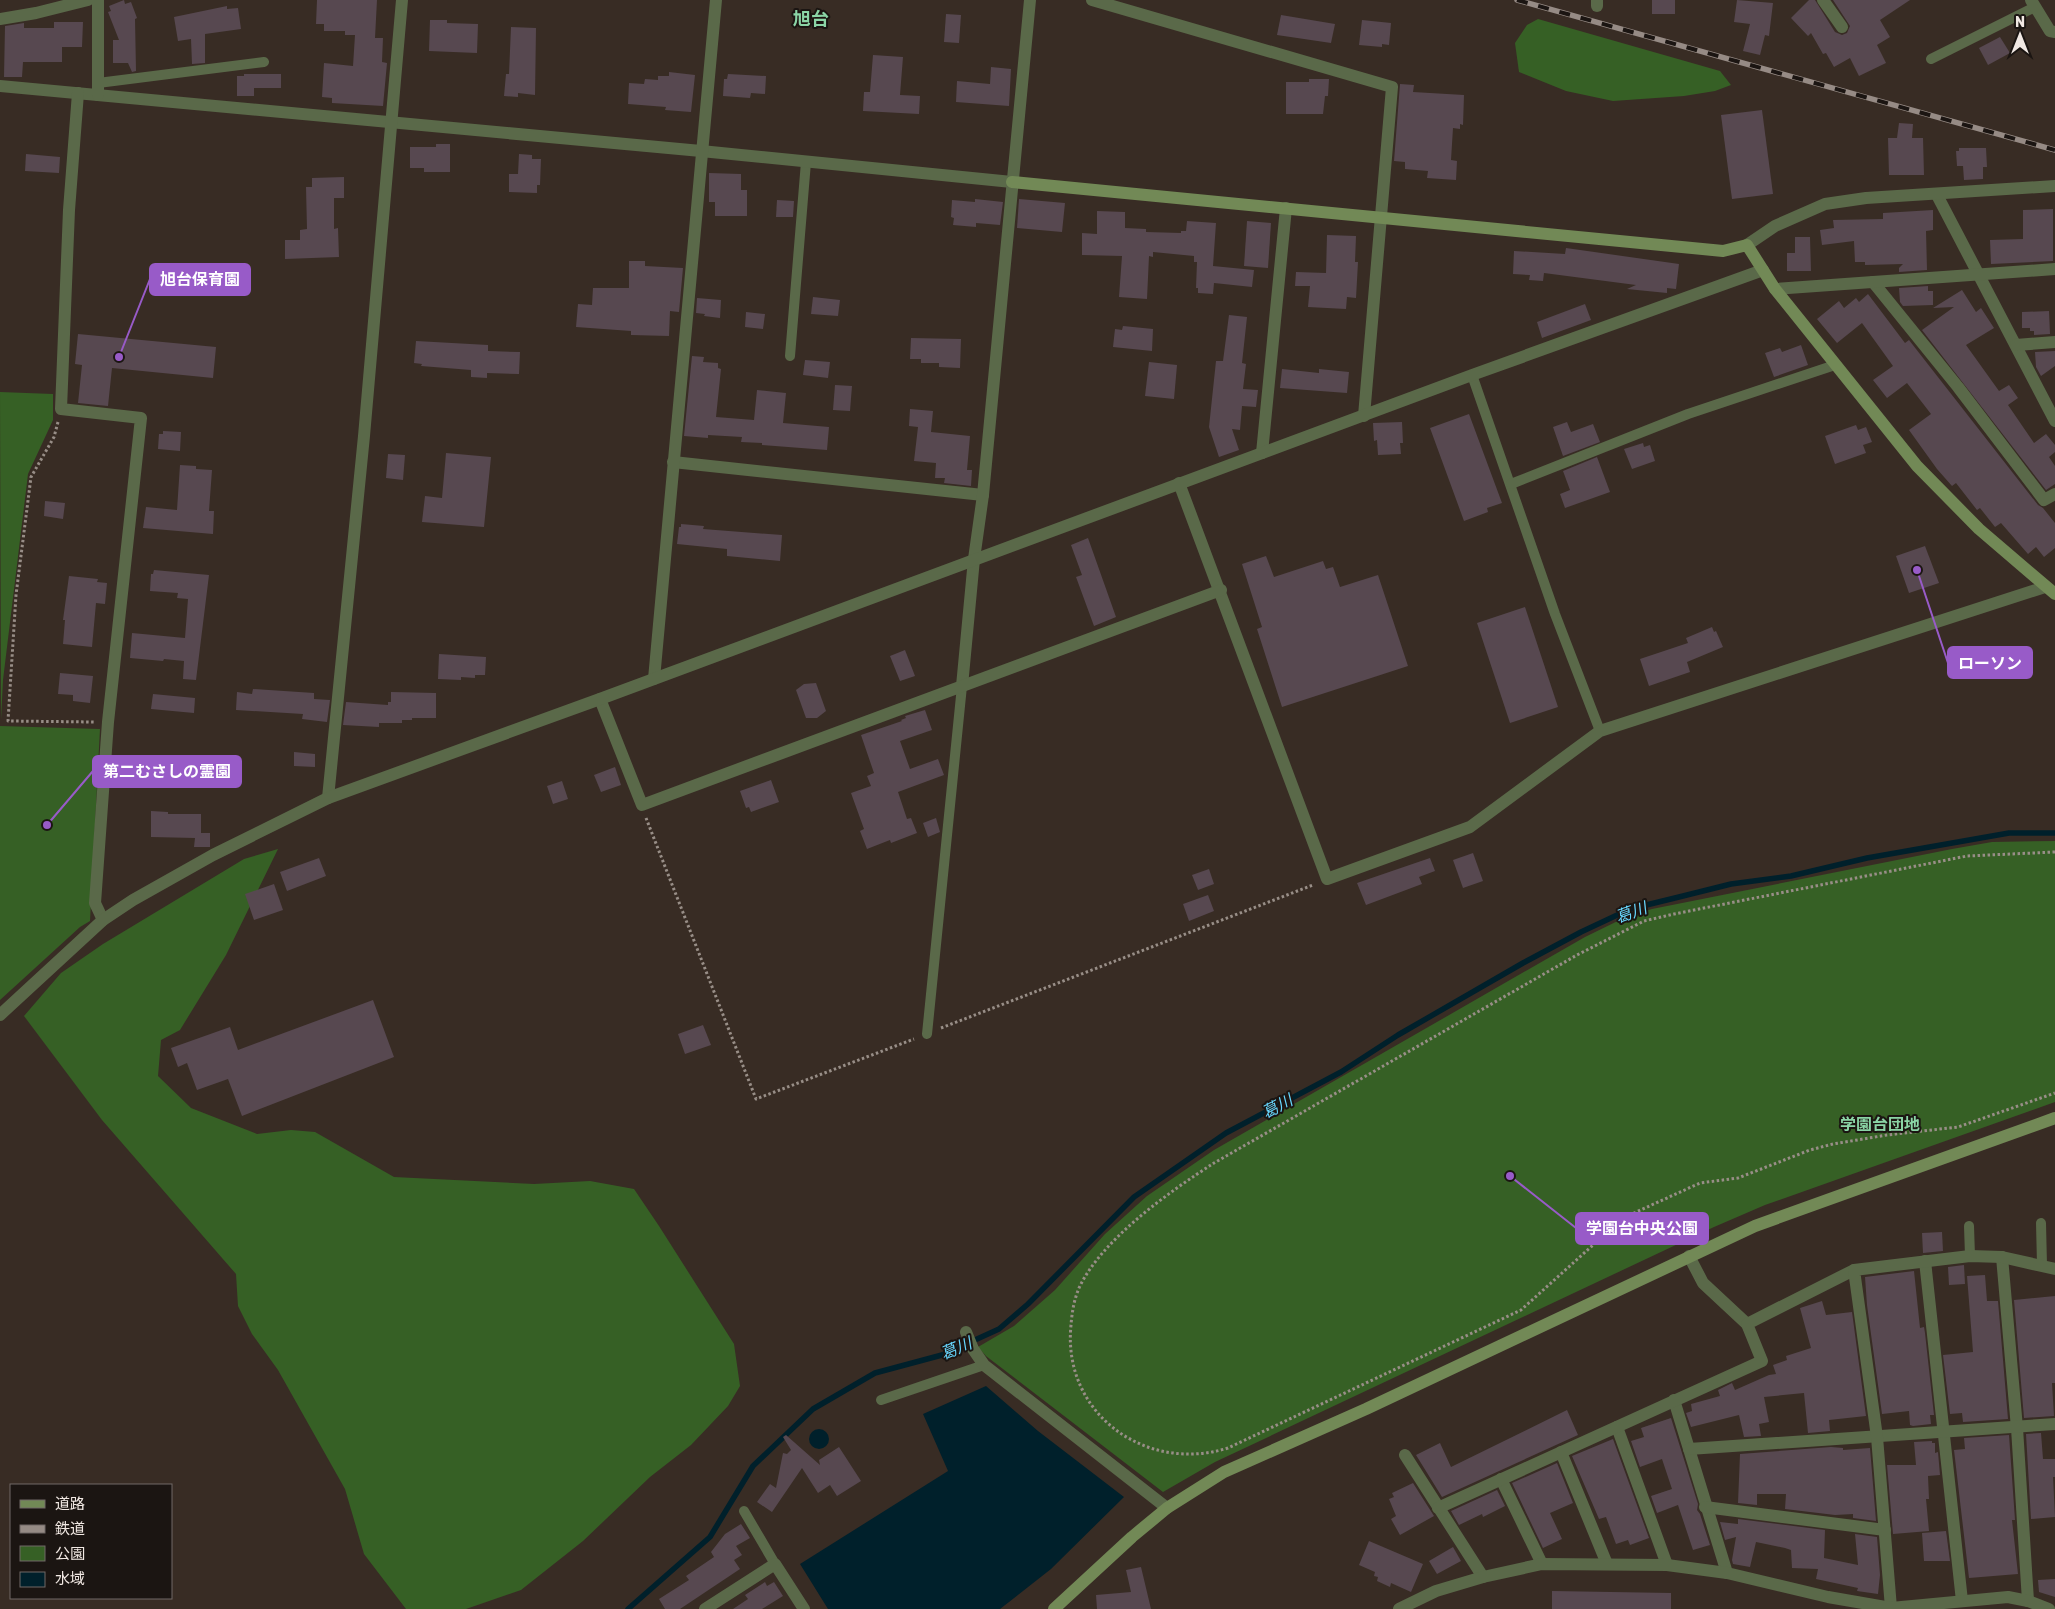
<svg xmlns="http://www.w3.org/2000/svg" width="2055" height="1609" viewBox="0 0 2055 1609" font-family="Rubik,'Noto Sans JP',sans-serif">
	<rect width="100%" height="100%" fill="#382c24"/>
	<g fill="#366025">
		<path d="M1538,19L1720,71L1731,85L1715,91L1684,96L1613,101L1566,91L1519,72L1515,43L1527,25Z"/>
		<path d="M0,392L53,394V420L28,474L3,680L1,720Z"/>
		<path d="M0,726L100,729L90,921L80,927L0,1000Z"/>
		<path d="M2055,841V1102L1765,1205L1714,1227L1215,1462L1163,1492L986,1356L978,1347L1014,1326L1055,1290L1105,1234L1147,1196L1214,1150L1585,937L1628,916L1652,909L1952,849L1992,842Z"/>
		<path d="M278,849L226,955L180,1030L161,1040L158,1076L191,1108L257,1134L291,1130L315,1132L394,1177L534,1184L590,1181L634,1189L659,1226L734,1344L740,1386L728,1406L691,1445L650,1477L583,1541L521,1590L466,1609H406L364,1554L345,1489L278,1370L252,1334L238,1306L236,1274L102,1120L24,1016L61,973L103,944L244,859Z"/>
	</g>
	<g fill="#00202b">
		<path d="M986,1386L1038,1431L1124,1497L1051,1569L1000,1609H828L800,1564L948,1471L923,1414Z"/>
		<circle cx="819" cy="1439" r="10"/>
	</g>
	<g fill="none" stroke-linecap="round" stroke-linejoin="round">
		<path stroke="#00202b" stroke-width="5.5" d="M628,1609L710,1537L753,1466L813,1409L875,1373L942,1355L999,1329L1028,1304L1134,1197L1226,1133L1341,1072L1398,1035L1523,963L1581,932L1630,909L1683,896L1731,884L1791,876L1867,858L2009,833H2055"/>
	</g>
	<g fill="#574850">
		<path d="M124,0L125,4L131,2L137,18L135,19L136,71L132,72L128,63H113V40H119L108,12L111,11L109,6Z"/>
		<path d="M317,0H377L375,38H383L382,62L387,63L383,106L332,103V98L322,97L324,63L353,66L355,35H345V31H324V24H316Z"/>
		<rect x="1652" y="0" width="23" height="14"/>
		<path d="M1737,0L1773,3L1769,36L1765,35L1760,55L1743,51L1750,24L1734,22Z"/>
		<path d="M1809,0H1815L1835,32L1842,35L1847,33L1850,26L1833,0H1910L1880,20L1890,37L1877,45L1886,63L1859,76L1850,58L1834,67L1826,53L1823,54L1811,33L1808,36L1791,18Z"/>
		<path d="M227,6V9L238,8L241,29L205,34V63L192,64L191,39L178,41L174,17Z"/>
		<path d="M946,14L961,15L959,43L944,42Z"/>
		<path d="M1281,15L1335,24L1331,43L1277,35Z"/>
		<path d="M430,20H447V23L478,24L477,53L429,51Z"/>
		<path d="M1362,20L1391,23L1389,45L1382,44V47L1359,45Z"/>
		<path d="M54,22H83L82,47H62V62H23L22,77H4L5,26L24,23V28H54Z"/>
		<path d="M511,27L536,28L535,95L518,93V97L504,96L506,74H509Z"/>
		<path d="M2000,37L2010,53L1988,65L1979,48Z"/>
		<path d="M873,55L903,57L900,95L920,96L919,114L863,111L864,92H870Z"/>
		<path d="M991,67L1011,69L1009,106L956,102L957,81L990,84Z"/>
		<path d="M669,72L695,75L691,112L665,110L666,107L628,104L629,83L644,84L645,79L658,80V76H669Z"/>
		<path d="M244,74H281V88H254V96H237V76H244Z"/>
		<path d="M728,74L766,76L765,94L751,93L750,98L723,96L724,79H727Z"/>
		<path d="M1309,79H1329L1328,96H1325L1323,114H1286V82H1309Z"/>
		<path d="M1400,84L1414,85L1413,92L1464,95L1463,125L1460,124V129L1453,128L1451,160L1457,161L1456,180L1427,178L1428,171L1405,169V162L1394,161Z"/>
		<path d="M1762,110L1773,194L1732,199L1721,115Z"/>
		<path d="M1899,123L1913,124L1912,138H1923L1924,175H1889L1888,138H1897Z"/>
		<path d="M436,144H450V172H424V168H410V147H436Z"/>
		<path d="M1959,148H1986L1987,167H1983V179L1964,180L1963,166H1957L1956,151H1959Z"/>
		<path d="M26,154L60,157L59,173L25,171Z"/>
		<path d="M519,154L532,155V159H541L540,185H537V193L509,192V174H518Z"/>
		<path d="M709,173L741,174V190H747V216H715V202H709Z"/>
		<path d="M344,177V198H334V229L338,228L339,257L285,259V240H300V230L307,229L306,187H312V178Z"/>
		<path d="M975,199L1003,202L1000,225L976,223V227L953,225L954,218L951,217L952,200L975,202Z"/>
		<path d="M1019,199L1065,203L1062,232L1017,228Z"/>
		<path d="M777,200L794,201L793,217H776Z"/>
		<path d="M2053,209V261L1991,264L1990,240L2023,239V210Z"/>
		<path d="M1933,210V230L1926,231L1927,270L1899,272V268L1903,264L1865,265V262H1855L1854,241L1822,245L1820,230L1834,228L1833,220L1883,219V213Z"/>
		<path d="M1097,211L1125,212V228L1146,229V232L1181,233V231H1186L1187,221L1216,223L1213,266L1254,270L1252,287L1214,283L1213,294L1198,293V288H1196L1197,262H1194V256L1153,252V257L1149,256L1147,299L1119,297L1122,256L1082,255V233L1097,234Z"/>
		<path d="M1247,221L1271,223L1268,268L1244,266Z"/>
		<path d="M1327,235L1356,236L1355,262H1358L1356,298L1347,297L1346,309L1308,307L1310,286H1295L1296,272L1326,273Z"/>
		<path d="M1795,237H1810L1811,271H1787V253H1795Z"/>
		<path d="M1566,248L1679,264L1676,289L1667,288V293L1627,289L1636,285L1544,273L1543,281L1529,280L1530,275L1513,274L1514,251L1565,254Z"/>
		<path d="M629,261H645V266L683,268L679,312L670,311L669,336L631,335V331L576,327L578,304L592,305L593,288H629Z"/>
		<path d="M1928,286V291H1933V305L1903,306L1900,302L1899,288Z"/>
		<path d="M1962,290L1976,312L1981,308L1994,328L1966,345L1999,391L2009,385L2018,398L2008,405L2034,443L2046,434L2055,445V452L2049,457L2055,466V484L2046,490L1922,330L1954,307L1933,308Z"/>
		<path d="M1868,294L1905,343L1909,340L2038,505L2043,508L2055,523V548L2044,557L2036,547L2028,554L2001,523L1995,527L1980,508L1977,510L1956,483L1952,486L1937,469L1909,430L1931,414L1907,383L1887,398L1873,380L1893,366L1862,323L1837,343L1817,319L1839,301L1844,308L1856,298L1859,302Z"/>
		<path d="M813,297L840,300L838,316L811,314Z"/>
		<path d="M697,298L721,300L720,318L704,316L705,314L696,313Z"/>
		<path d="M1585,304L1591,320L1542,338L1537,322Z"/>
		<path d="M2049,311L2050,334L2034,335V331H2030V328H2022V312Z"/>
		<path d="M746,312L765,314L763,329L745,327Z"/>
		<path d="M1229,315L1247,317L1242,363L1246,364L1243,389L1258,390L1256,407L1242,406L1240,430L1232,429L1239,450L1219,457L1209,427L1216,361H1223Z"/>
		<path d="M1123,326L1153,329L1152,351L1113,347L1115,329L1122,330Z"/>
		<path d="M78,334L216,347L213,378L112,368L108,406L78,403L82,365L75,364Z"/>
		<path d="M911,338L961,339L960,368L939,367V363H921V359H910Z"/>
		<path d="M416,341L488,345V351L520,352L519,374L487,373V378L471,377V370L421,366L422,364L414,363Z"/>
		<path d="M1801,345L1808,365L1774,377L1765,353L1780,348L1782,352Z"/>
		<path d="M2055,351V366L2041,376L2036,367L2035,352Z"/>
		<path d="M692,356L704,357L703,362L718,363V368L721,369L716,417L754,420L757,390L786,393L783,423L829,427L827,450L762,445V443L741,442L742,437L708,435V438L684,436Z"/>
		<path d="M805,360L830,362L828,378L803,375Z"/>
		<path d="M1149,362L1177,365L1174,399L1145,396Z"/>
		<path d="M1282,369L1319,373V369L1349,372L1347,393L1280,388Z"/>
		<path d="M835,385L852,386L850,411L833,410Z"/>
		<path d="M910,409L933,411L931,432L970,436L967,470H972L971,486L944,483L945,478H935L936,463L914,461L918,427L909,426Z"/>
		<path d="M1469,414L1502,503L1487,508L1488,512L1464,521L1430,428Z"/>
		<path d="M1402,422L1403,443H1400L1401,454L1378,455L1377,440L1374,441L1373,423Z"/>
		<path d="M1567,422L1571,432L1593,424L1600,442L1563,456L1553,427Z"/>
		<path d="M1856,425L1858,430L1866,427L1872,442L1863,445L1866,453L1835,464L1825,436Z"/>
		<path d="M163,431L181,432L180,451L158,449L159,434H163Z"/>
		<path d="M1643,443L1644,447L1650,445L1655,461L1632,469L1624,449Z"/>
		<path d="M446,453L491,457L484,527L422,522L425,496L442,498Z"/>
		<path d="M388,454L405,455L403,480L386,478Z"/>
		<path d="M1597,457L1610,492L1565,508L1560,494L1570,490L1563,471Z"/>
		<path d="M180,465L196,466V469L212,470L209,511H214L213,534L143,528L146,507L177,510Z"/>
		<path d="M45,501L65,503L63,519L44,516Z"/>
		<path d="M681,524L704,526L703,529L782,535L780,561L727,556V549L677,544L679,527H681Z"/>
		<path d="M1088,538L1116,617L1094,626L1076,577L1082,575L1071,545Z"/>
		<path d="M1925,546L1939,583L1909,593L1896,556Z"/>
		<path d="M1266,556L1274,577L1323,561L1326,569L1333,567L1340,587L1378,575L1408,666L1282,707L1257,629L1262,627L1242,564Z"/>
		<path d="M154,570L209,575L196,680L183,679L184,661L164,659L163,661L130,658L132,633L185,638L188,599L177,598L178,593L150,591L151,574H153Z"/>
		<path d="M69,576L98,579L97,582L107,583L105,604L96,603L92,647L63,644L65,620H63Z"/>
		<path d="M1525,607L1558,707L1510,723L1477,623Z"/>
		<path d="M1712,627L1714,632L1716,631L1723,647L1687,662L1690,672L1649,686L1640,659L1688,643L1686,638Z"/>
		<path d="M905,650L915,676L900,681L890,656Z"/>
		<path d="M439,654L486,657L485,675H475V678L461,677V680L438,679Z"/>
		<path d="M60,673L93,676L90,703L73,701V695L58,694Z"/>
		<path d="M816,683L826,711L817,718H806L796,690L804,684Z"/>
		<path d="M253,689L314,693V699L330,700L327,722L302,719L303,714L236,710L237,692L252,694Z"/>
		<path d="M391,692L436,693V718H412V720H402V723H379V727L343,725L346,702L388,705V702H391Z"/>
		<path d="M153,694L195,698L194,713L151,709Z"/>
		<path d="M925,710L932,730L900,741L910,769L938,759L944,775L898,792L907,819L911,818L917,833L891,843L890,840L867,849L860,831L864,829L851,793L871,786L867,776L874,773L861,735L902,721L901,720L906,718L905,716Z"/>
		<path d="M294,752L315,754V767L294,766Z"/>
		<path d="M615,767L621,785L601,792L594,775Z"/>
		<path d="M771,780L779,802L751,812L749,807L746,808L740,791Z"/>
		<path d="M562,781L568,799L553,804L547,786Z"/>
		<path d="M151,811L168,812V814H201V833H210V847H194L195,838L151,837Z"/>
		<path d="M936,818L940,832L928,837L923,823Z"/>
		<path d="M1473,853L1483,881L1463,888L1453,860Z"/>
		<path d="M319,858L326,876L287,891L280,872Z"/>
		<path d="M1430,858L1435,871L1419,877L1422,884L1366,905L1357,883Z"/>
		<path d="M1209,869L1214,884L1198,890L1192,875Z"/>
		<path d="M274,884L283,910L254,920L245,894Z"/>
		<path d="M1208,895L1214,911L1189,921L1183,904Z"/>
		<path d="M373,1000L394,1057L242,1116L228,1079L197,1090L187,1063L178,1067L171,1048L230,1027L238,1050Z"/>
		<path d="M703,1025L711,1045L685,1054L678,1034Z"/>
		<path d="M1942,1232L1943,1251L1923,1253L1922,1233Z"/>
		<path d="M1964,1265L1965,1284L1949,1285L1948,1267Z"/>
		<path d="M1914,1271L1920,1328L1924,1327L1925,1333L1934,1415H1930L1931,1424L1913,1426L1910,1425L1909,1411L1882,1414L1867,1305L1865,1277Z"/>
		<path d="M1985,1275L1987,1301H1998L2008,1419L1963,1422L1962,1413L1950,1414L1943,1355L1973,1352L1967,1276Z"/>
		<path d="M2055,1296V1383H2052L2054,1416L2024,1418L2014,1300Z"/>
		<path d="M1822,1301L1826,1315L1852,1312L1866,1416L1829,1420L1830,1431L1808,1433L1804,1393L1764,1397L1769,1422L1759,1424L1761,1436L1744,1437L1739,1415L1691,1427L1686,1413L1692,1411L1691,1404L1720,1396L1718,1390L1732,1383L1735,1390L1769,1375L1776,1374L1773,1365L1787,1360L1786,1356L1811,1348L1800,1308Z"/>
		<path d="M1567,1410L1578,1435L1442,1497L1416,1455L1440,1443L1451,1467Z"/>
		<path d="M1671,1418L1698,1504L1697,1510L1700,1514L1710,1545L1693,1550L1678,1505L1657,1513L1651,1496L1672,1489L1662,1459L1640,1467L1631,1441L1644,1437L1641,1428Z"/>
		<path d="M2041,1433L2043,1459H2055V1477H2053L2055,1517L2031,1519L2026,1434Z"/>
		<path d="M786,1435L820,1465L819,1460L839,1447L861,1481L837,1496L830,1485L818,1493L802,1468L772,1512L757,1502L770,1484L776,1488L783,1453L787,1454L791,1450L783,1437Z"/>
		<path d="M2009,1435L2015,1520H2012L2018,1574L1969,1578L1954,1450L1965,1449L1964,1438Z"/>
		<path d="M1613,1439L1649,1538L1630,1545L1628,1540L1616,1544L1606,1517L1599,1519L1572,1456Z"/>
		<path d="M1932,1441V1443H1935V1453L1938,1452L1940,1475L1928,1476L1929,1499H1926L1929,1531L1893,1534L1887,1465H1916L1914,1442Z"/>
		<path d="M1831,1447L1843,1448V1450L1870,1448L1876,1521L1853,1518V1514L1835,1515L1785,1509L1786,1494H1757V1505L1738,1503L1740,1454Z"/>
		<path d="M1557,1463L1573,1503L1550,1513L1562,1539L1543,1548L1512,1483Z"/>
		<path d="M1413,1483L1434,1516L1400,1535L1391,1519L1396,1516L1389,1499L1394,1497L1392,1493Z"/>
		<path d="M1497,1490L1505,1506L1483,1517L1482,1514L1459,1525L1451,1511Z"/>
		<path d="M1738,1519L1825,1530L1824,1558L1858,1565L1855,1534L1877,1537L1880,1575L1878,1594L1857,1591L1858,1588L1816,1579L1818,1569L1792,1568L1791,1550L1785,1548L1756,1542L1750,1567L1733,1564L1732,1560L1736,1537L1725,1540L1720,1522L1738,1524Z"/>
		<path d="M741,1524L750,1538L736,1546L742,1555L734,1560L740,1569L680,1609H665L659,1599L689,1580L686,1576L714,1557L711,1552L725,1534Z"/>
		<path d="M1946,1531L1950,1561H1924L1922,1533Z"/>
		<path d="M1369,1541L1423,1564L1411,1592L1391,1583L1390,1587L1377,1581L1378,1577L1374,1576L1375,1572L1359,1565Z"/>
		<path d="M1453,1547L1461,1561L1437,1574L1429,1561Z"/>
		<path d="M1141,1567L1151,1609H1097L1096,1595L1131,1592L1126,1570Z"/>
		<path d="M2055,1579V1597L2039,1592L2038,1580Z"/>
		<path d="M765,1582L767,1586L774,1582L783,1596L762,1609H733L748,1599L745,1595Z"/>
		<path d="M1552,1591L1671,1593V1609H1552Z"/>
	</g>
	<g fill="none" stroke-linecap="round" stroke-linejoin="round">
		<g stroke="#988e87" stroke-width="3" stroke-dasharray="2.5 2.5" stroke-linecap="butt">
			<path d="M58,422L54,437L31,477L16,595L8,721L94,722"/>
			<path d="M646,818L756,1099L914,1039"/>
			<path d="M2055,852L1967,856L1674,914L1644,921L1577,955L1214,1163C1169,1192 1102,1239 1079,1288C1074,1300 1072,1312 1071,1325C1062,1413 1145,1474 1228,1448L1521,1310L1623,1218L1700,1183L1738,1178L1810,1150L1833,1144L1887,1135L1958,1127L2055,1093"/>
			<path d="M941,1028L1313,885"/>
		</g>
		<g stroke="#5a6949" stroke-width="10">
			<path d="M1931,59L2035,7"/>
			<path d="M98,83L264,62"/>
			<path d="M790,356L806,162"/>
			<path d="M1472,375L1555,614L1600,731"/>
			<path d="M1511,484L1688,414L1835,365"/>
			<path d="M927,1034L962,686"/>
			<path d="M2041,1223L2042,1265"/>
			<path d="M1969,1226L1970,1256"/>
			<path d="M881,1400L984,1365"/>
			<path d="M744,1511L775,1564"/>
		</g>
		<g stroke="#5a6949" stroke-width="12">
			<path d="M1092,0L1392,87L1364,416"/>
			<path d="M1597,0V6"/>
			<path d="M1823,0L1842,27"/>
			<path d="M2031,0L2050,31L2055,32"/>
			<path d="M0,19L36,13L88,0"/>
			<path d="M0,86L701,151L1012,182"/>
			<path d="M78,93L69,210L61,409L141,418L108,722L95,903L103,920"/>
			<path d="M98,95V0"/>
			<path d="M1937,195L2055,421"/>
			<path d="M1747,245L1775,226L1825,204L1866,198L2055,186"/>
			<path d="M1873,282L1958,387L2044,500L2055,494"/>
			<path d="M1775,289L2055,269"/>
			<path d="M2016,345L2055,342"/>
			<path d="M1262,453L1286,208"/>
			<path d="M673,462L983,495"/>
			<path d="M1179,483L1327,879L1470,827L1600,731L2045,587"/>
			<path d="M654,679L716,0"/>
			<path d="M962,686L974,559L983,495L1030,0"/>
			<path d="M600,699L642,805L1221,590"/>
			<path d="M328,798L364,436L402,0"/>
			<path d="M0,1015L103,920L133,900L213,855L328,798L600,699L1472,375L1763,270"/>
			<path d="M1689,1256L1703,1283L1747,1324"/>
			<path d="M2002,1257L2017,1428L2028,1601"/>
			<path d="M1925,1261L1962,1601"/>
			<path d="M966,1332L973,1349L984,1365L1167,1508"/>
			<path d="M1674,1400L1727,1573"/>
			<path d="M1617,1427L1667,1565"/>
			<path d="M1689,1449L2055,1424"/>
			<path d="M1561,1452L1607,1564"/>
			<path d="M1405,1455L1483,1577"/>
			<path d="M1501,1479L1542,1564"/>
			<path d="M1705,1507L1885,1530"/>
			<path d="M1438,1508L1762,1361L1747,1324L1854,1270"/>
			<path d="M1891,1608L1877,1437L1854,1270L1970,1256L2002,1257L2055,1269"/>
			<path d="M705,1609L775,1564L804,1609"/>
			<path d="M1399,1609L1436,1591L1483,1577L1542,1564L1667,1565L1727,1573L1828,1597L1891,1608L2008,1597L2028,1601L2049,1609"/>
		</g>
		<g stroke="#728956" stroke-width="12">
			<path d="M1012,182L1723,251L1747,245L1775,289L1917,466L1979,529L2055,594"/>
			<path d="M1054,1609L1132,1537L1167,1508L1224,1472L1366,1409L1755,1226L2055,1118"/>
		</g>
		<g stroke="#968b85" stroke-width="5.5">
			<path id="rail" d="M1517,0L2055,150"/>
		</g>
		<use href="#rail" stroke="#1b1512" stroke-width="4" stroke-dasharray="11" stroke-linecap="butt"/>
	</g>
	<g text-anchor="middle" stroke-width="4" stroke-linejoin="round" paint-order="stroke">
		<g font-size="16" font-style="italic" fill="#67d6fd" stroke="#1b1512">
			<text transform="translate(1631 912) rotate(-20)" y="6">葛川</text>
			<text transform="translate(1277 1106) rotate(-28)" y="6">葛川</text>
			<text transform="translate(956 1348) rotate(-23)" y="6">葛川</text>
		</g>
		<g font-size="16" font-weight="bold" fill="#8bd5a6" stroke="#1b1512">
			<text x="1880" y="1130">学園台団地</text>
		</g>
		<g font-size="18" font-weight="bold" fill="#8bd5a6" stroke="#1b1512">
			<text x="811" y="25">旭台</text>
		</g>
	</g>
	<path fill="none" stroke="#985bc8" stroke-width="2" d="M119 357L150 279M1917 570L1948 663M47 825L93 771M1510 1176L1576 1228"/>
	<g fill="#985bc8" stroke="#1b1512" stroke-width="2">
		<circle cx="119" cy="357" r="5"/>
		<circle cx="1917" cy="570" r="5"/>
		<circle cx="47" cy="825" r="5"/>
		<circle cx="1510" cy="1176" r="5"/>
	</g>
	<g fill="#985bc8" stroke="#985bc8" stroke-width="2">
		<rect x="150" y="264" width="100" height="31" rx="5"/>
		<rect x="1948" y="647" width="84" height="31" rx="5"/>
		<rect x="93" y="756" width="148" height="31" rx="5"/>
		<rect x="1576" y="1213" width="132" height="31" rx="5"/>
	</g>
	<g font-size="16" text-anchor="middle" font-weight="bold" fill="#fff">
		<text x="200" y="285">旭台保育園</text>
		<text x="1990" y="669">ローソン</text>
		<text x="167" y="777">第二むさしの霊園</text>
		<text x="1642" y="1234">学園台中央公園</text>
	</g>
	<rect x="10" y="1484" width="162" height="115" fill="#1b1512" stroke="#716966"/>
	<rect x="20" y="1500" width="25" height="8" fill="#728956" stroke="#716966"/>
	<text x="55" y="1509" font-size="15" fill="#f1e8e3">道路</text>
	<rect x="20" y="1525" width="25" height="8" fill="#968b85" stroke="#716966"/>
	<text x="55" y="1534" font-size="15" fill="#f1e8e3">鉄道</text>
	<rect x="20" y="1546" width="25" height="15" fill="#366025" stroke="#716966"/>
	<text x="55" y="1559" font-size="15" fill="#f1e8e3">公園</text>
	<rect x="20" y="1572" width="25" height="15" fill="#00202b" stroke="#716966"/>
	<text x="55" y="1584" font-size="15" fill="#f1e8e3">水域</text>
	<g transform="translate(2020 35)" stroke="#1b1512" stroke-width="4" paint-order="stroke">
	<path d="M0-4L9 19L0 12L-9 19Z" fill="#f1e8e3"/>
	<text y="-8" font-size="14" font-weight="bold" text-anchor="middle" fill="#f1e8e3">N</text>
	</g>
</svg>
